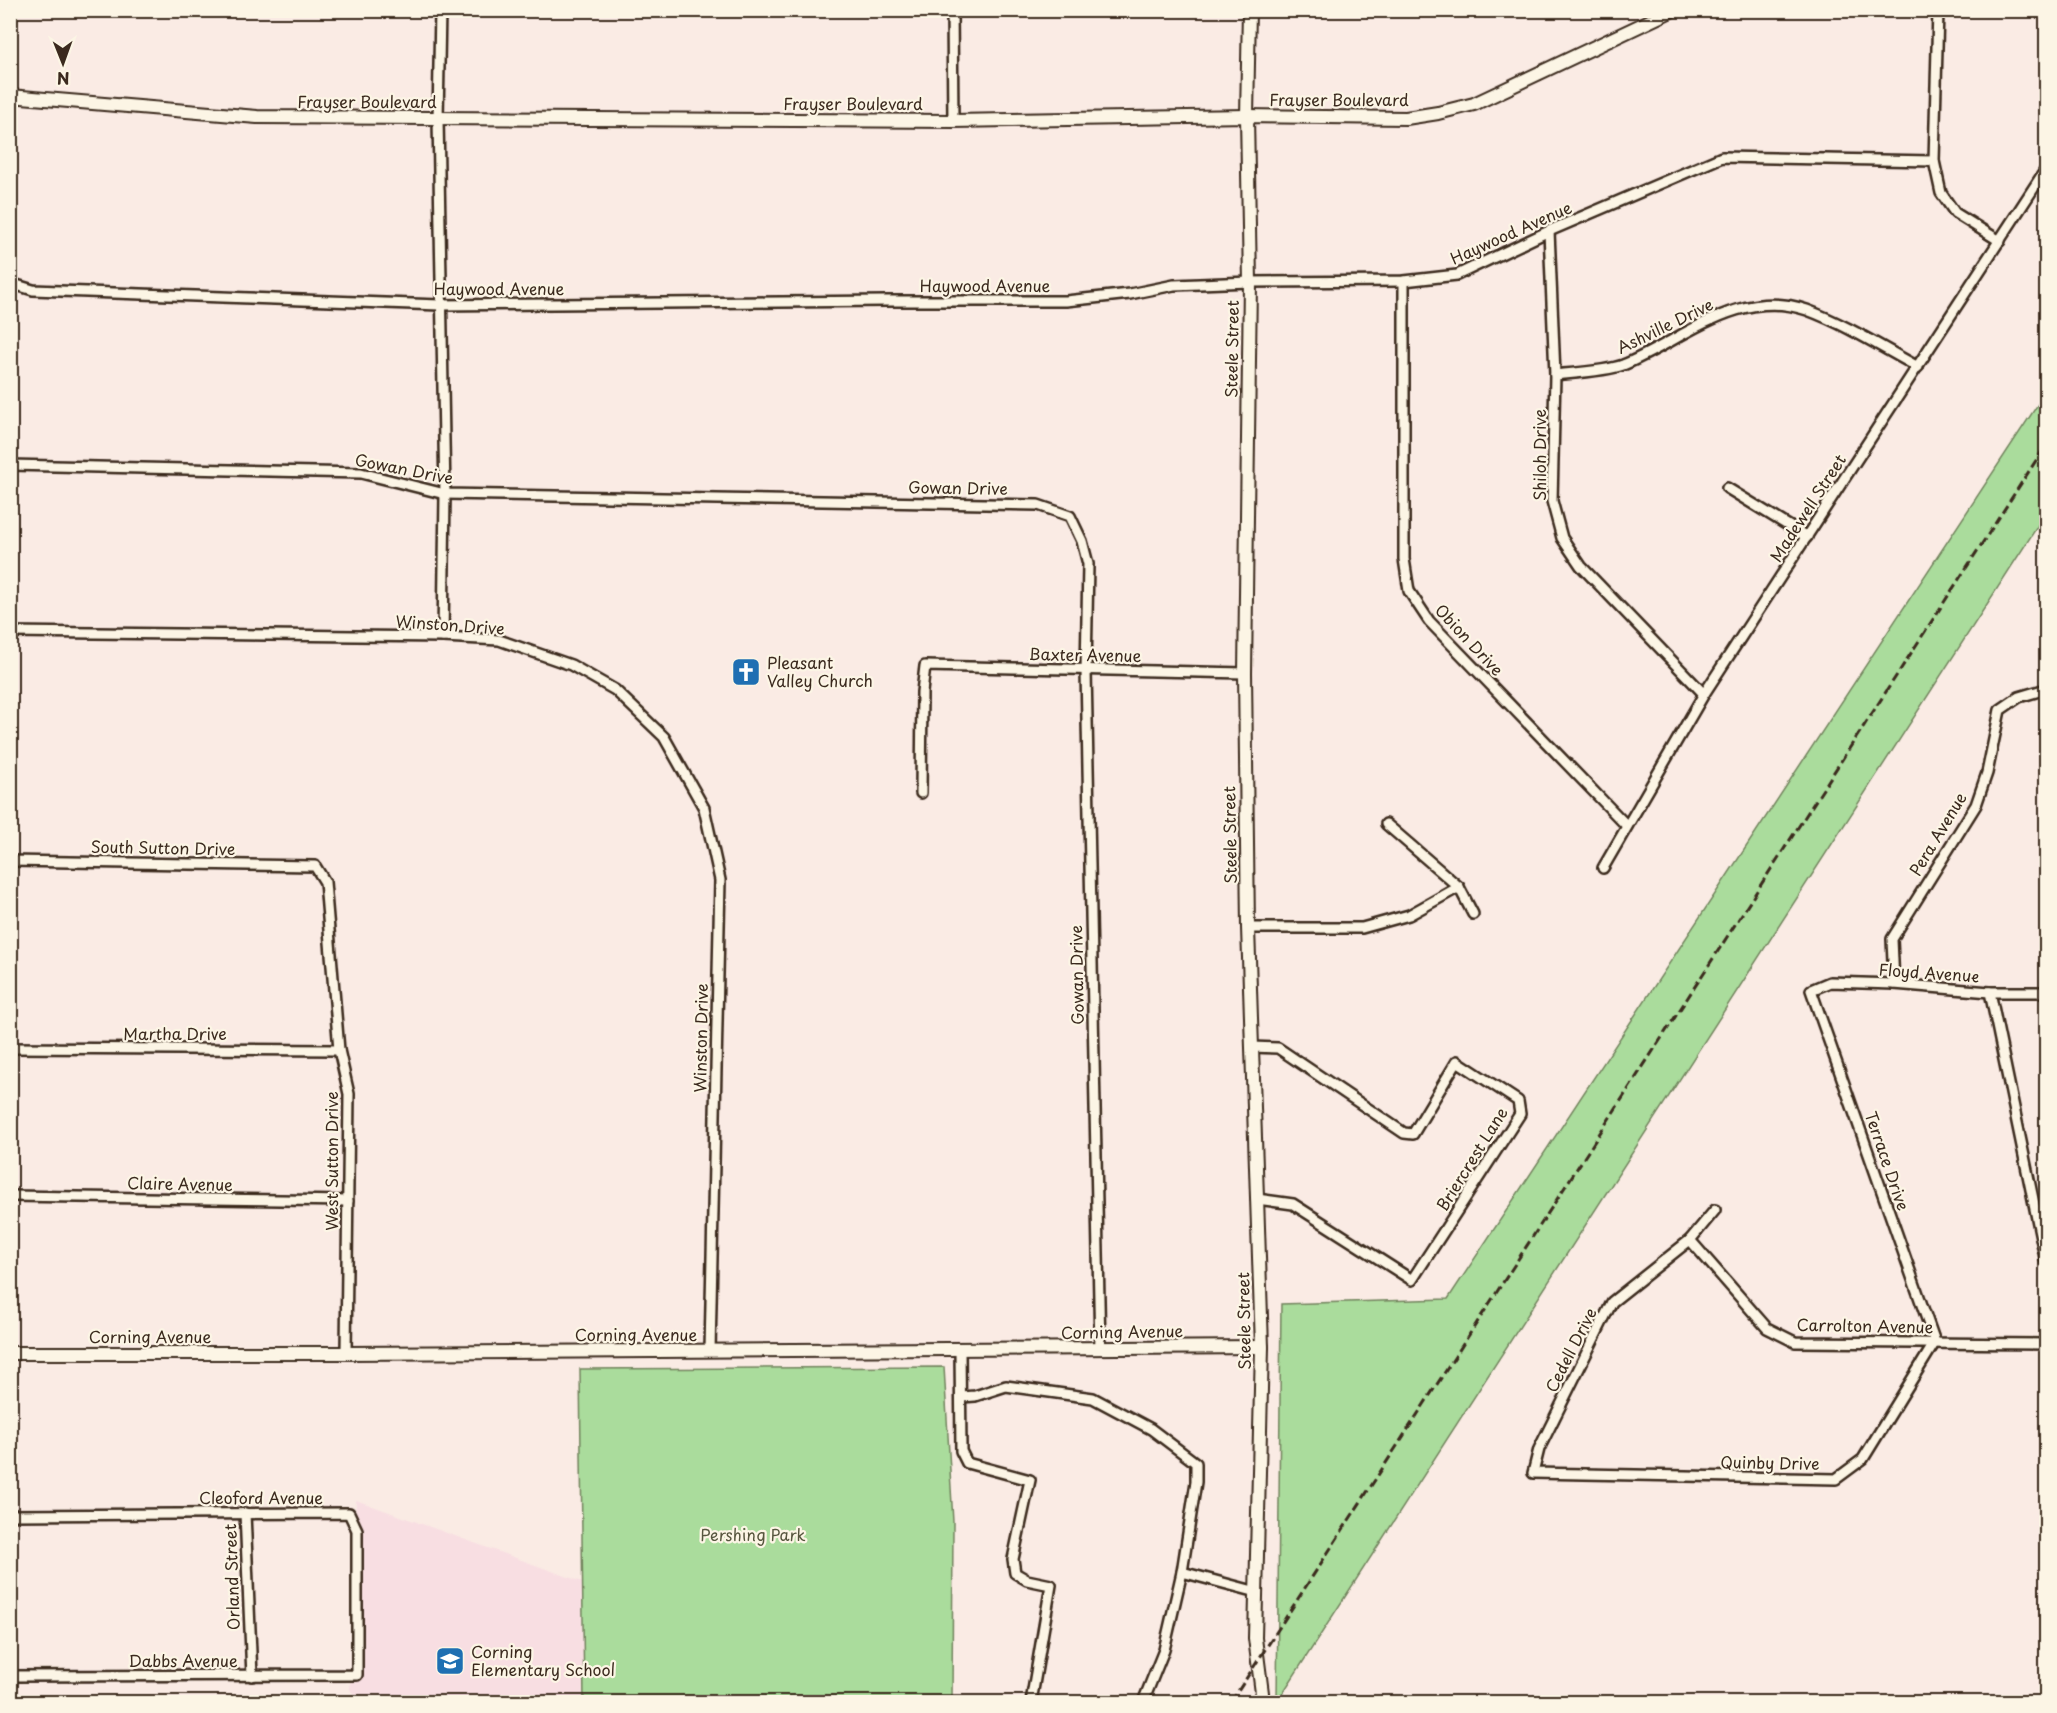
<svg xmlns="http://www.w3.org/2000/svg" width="2057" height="1713" viewBox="0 0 2057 1713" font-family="'Playpen Sans',sans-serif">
	<rect width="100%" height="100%" fill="#faebe4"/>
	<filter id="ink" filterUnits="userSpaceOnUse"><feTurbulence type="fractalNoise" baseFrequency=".0167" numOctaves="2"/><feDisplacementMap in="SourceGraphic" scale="12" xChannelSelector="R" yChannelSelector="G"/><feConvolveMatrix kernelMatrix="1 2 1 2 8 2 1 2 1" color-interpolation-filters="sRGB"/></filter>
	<g filter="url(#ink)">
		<path fill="#f8dee2" d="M356,1500L582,1582L584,1702H361L350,1690Z"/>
		<g fill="#aadc9c" stroke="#72835d" stroke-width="1.5">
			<path d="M2046,392V513L1277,1702L1281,1304L1448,1299Z"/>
			<path d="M944,1367L953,1522L952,1702H584L580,1369Z"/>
		</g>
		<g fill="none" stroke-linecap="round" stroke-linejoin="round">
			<g stroke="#3b2a1e" stroke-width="14">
				<g id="street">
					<path d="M440,10L438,119L445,494L443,637"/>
					<path d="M952,10L953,121"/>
					<path d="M1938,10L1934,161L1941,193L1955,213L2000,241"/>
					<path d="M1549,231L1555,375L1552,501L1562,538L1581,566L1704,694"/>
					<path d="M1404,281V559L1409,591L1429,621L1627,826"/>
					<path d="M10,283L33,290L440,305L886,301H1066L1130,294L1174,285L1250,282L1404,281L1457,275L1549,231L1722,157L1934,161"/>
					<path d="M1555,375C1574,373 1607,371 1623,365C1682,341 1739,286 1807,310C1845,324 1883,348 1918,367"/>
					<path d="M10,465L361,473L445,494L1038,505L1070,516L1082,541L1088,564L1086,671L1100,1349"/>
					<path d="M1727,488L1807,537"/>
					<path d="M10,632L443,637L499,640L571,665L615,690L664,737L704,808L720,880L710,1351"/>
					<path d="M921,793L922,692L925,666L1245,673"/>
					<path d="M1386,824L1459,887L1473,914"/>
					<path d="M10,861L315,866L325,882L339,1050L349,1094L346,1353"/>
					<path d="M1603,868L1704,694L2046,169"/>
					<path d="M1248,928H1362L1409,915L1459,887"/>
					<path d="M1894,984L1892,939L1976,805L1987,773L2000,710L2019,697L2046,689"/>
					<path d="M1990,992L2046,1262"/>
					<path d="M1252,1047L1278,1048L1404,1133L1413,1134L1457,1061L1518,1101L1520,1114L1412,1280L1293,1204L1257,1199"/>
					<path d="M10,1048L339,1050"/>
					<path d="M10,1196L348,1201"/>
					<path d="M1715,1210L1690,1240L1612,1302L1539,1449L1533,1473L1836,1479L1863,1459L1935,1342L1811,990L1830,982L1894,984L1990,992H2046"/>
					<path d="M1690,1240L1767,1328L1795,1342L2046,1344"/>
					<path d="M960,1350L961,1451L967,1463L1030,1480L1013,1559L1015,1573L1027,1580L1051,1585L1031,1702"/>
					<path d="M962,1397L975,1396L1006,1386L1093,1398L1151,1429L1196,1463V1482L1182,1572L1164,1650L1143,1702"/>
					<path d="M245,1513L252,1676"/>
					<path d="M10,1515L349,1513L357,1530V1675L10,1676"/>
					<path d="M1182,1572L1257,1592"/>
				</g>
			</g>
			<g stroke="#3b2a1e" stroke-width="16">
				<g id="secondary">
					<path d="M1249,10L1247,116L1250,282L1245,673L1248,928L1262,1347L1255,1638L1262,1693L1258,1702"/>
					<path d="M10,96L257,117L953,121L1247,116L1406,118L1438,113L1474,104L1673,10"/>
					<path d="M10,1353H346L1262,1347"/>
				</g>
			</g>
			<use href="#street" stroke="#fcf5e5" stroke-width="9"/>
			<use href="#secondary" stroke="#fcf5e5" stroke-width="12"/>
			<path stroke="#3b2a1e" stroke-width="3" stroke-dasharray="9 4.5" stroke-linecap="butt" d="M1231,1702L2046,445"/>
		</g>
	</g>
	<defs>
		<g id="church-square" transform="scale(1.5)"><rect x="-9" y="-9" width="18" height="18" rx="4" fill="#1f6fb2" stroke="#fcf5e5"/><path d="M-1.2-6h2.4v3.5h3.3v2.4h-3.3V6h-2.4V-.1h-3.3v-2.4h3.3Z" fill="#fff"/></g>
		<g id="school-square" transform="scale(1.5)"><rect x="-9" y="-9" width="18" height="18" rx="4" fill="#1f6fb2" stroke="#fcf5e5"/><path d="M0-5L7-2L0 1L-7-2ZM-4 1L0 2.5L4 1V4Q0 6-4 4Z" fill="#fff"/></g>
	</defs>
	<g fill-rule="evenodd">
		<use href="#church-square" x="746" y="672"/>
		<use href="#school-square" x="450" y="1661"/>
	</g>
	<g text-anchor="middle" stroke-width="4.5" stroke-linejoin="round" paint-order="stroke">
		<g font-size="16" fill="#3b2a1e" stroke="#fcf5e5">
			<text x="1339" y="106">Frayser Boulevard</text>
			<text x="367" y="108">Frayser Boulevard</text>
			<text x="853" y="110">Frayser Boulevard</text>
			<text transform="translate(1511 233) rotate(-24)" y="6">Haywood Avenue</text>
			<text x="985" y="292">Haywood Avenue</text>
			<text x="499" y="295">Haywood Avenue</text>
			<text transform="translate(1665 326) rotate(-26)" y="6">Ashville Drive</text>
			<text transform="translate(1232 349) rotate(-89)" y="6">Steele Street</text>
			<text transform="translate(1540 455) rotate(-90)" y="6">Shiloh Drive</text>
			<text transform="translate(404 469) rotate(11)" y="6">Gowan Drive</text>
			<text transform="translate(958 488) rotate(1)" y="6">Gowan Drive</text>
			<text transform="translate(1808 508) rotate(-57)" y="6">Madewell Street</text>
			<text transform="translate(450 625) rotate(4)" y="6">Winston Drive</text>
			<text transform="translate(1469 640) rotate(47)" y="6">Obion Drive</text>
			<text transform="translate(1085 655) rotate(1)" y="6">Baxter Avenue</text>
			<text transform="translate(1938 834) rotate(-59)" y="6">Pera Avenue</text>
			<text transform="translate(1230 835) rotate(-91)" y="6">Steele Street</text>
			<text transform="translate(163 848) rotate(1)" y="6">South Sutton Drive</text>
			<text transform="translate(1929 973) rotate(4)" y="6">Floyd Avenue</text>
			<text transform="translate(1077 975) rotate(-91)" y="6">Gowan Drive</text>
			<text x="175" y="1040">Martha Drive</text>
			<text transform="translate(701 1038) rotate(-89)" y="6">Winston Drive</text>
			<text transform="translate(1472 1159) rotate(-58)" y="6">Briercrest Lane</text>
			<text transform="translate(332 1161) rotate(-90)" y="6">West Sutton Drive</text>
			<text transform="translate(1887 1161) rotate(71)" y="6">Terrace Drive</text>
			<text transform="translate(180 1184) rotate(1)" y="6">Claire Avenue</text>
			<text transform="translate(1244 1321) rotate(-91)" y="6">Steele Street</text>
			<text transform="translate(1865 1326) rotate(1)" y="6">Carrolton Avenue</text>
			<text transform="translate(1122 1332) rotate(-1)" y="6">Corning Avenue</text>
			<text x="636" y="1341">Corning Avenue</text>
			<text x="150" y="1343">Corning Avenue</text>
			<text transform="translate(1571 1350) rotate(-63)" y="6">Cedell Drive</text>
			<text transform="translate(1770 1463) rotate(1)" y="6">Quinby Drive</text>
			<text x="261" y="1504">Cleoford Avenue</text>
			<text transform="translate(232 1577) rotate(-92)" y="6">Orland Street</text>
			<text x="183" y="1667">Dabbs Avenue</text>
		</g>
		<g font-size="16" fill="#3b2a1e" stroke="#fcf5e5" text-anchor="start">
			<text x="767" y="669">Pleasant<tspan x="767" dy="18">Valley Church</tspan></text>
			<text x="471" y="1658">Corning<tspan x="471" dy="18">Elementary School</tspan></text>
		</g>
		<g font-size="16" fill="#57563e" stroke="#fcf5e5">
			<text x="753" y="1541">Pershing Park</text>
		</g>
	</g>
	<rect width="2057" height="1713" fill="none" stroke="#fcf5e5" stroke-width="36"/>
	<rect x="18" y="18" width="2021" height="1677" fill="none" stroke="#3b2a1e" stroke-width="2" filter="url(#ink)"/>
	<g transform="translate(63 63) rotate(179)" stroke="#fcf5e5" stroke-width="4.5" paint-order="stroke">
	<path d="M0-4.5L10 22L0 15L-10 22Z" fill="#3b2a1e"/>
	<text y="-9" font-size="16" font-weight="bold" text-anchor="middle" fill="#3b2a1e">N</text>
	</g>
</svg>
